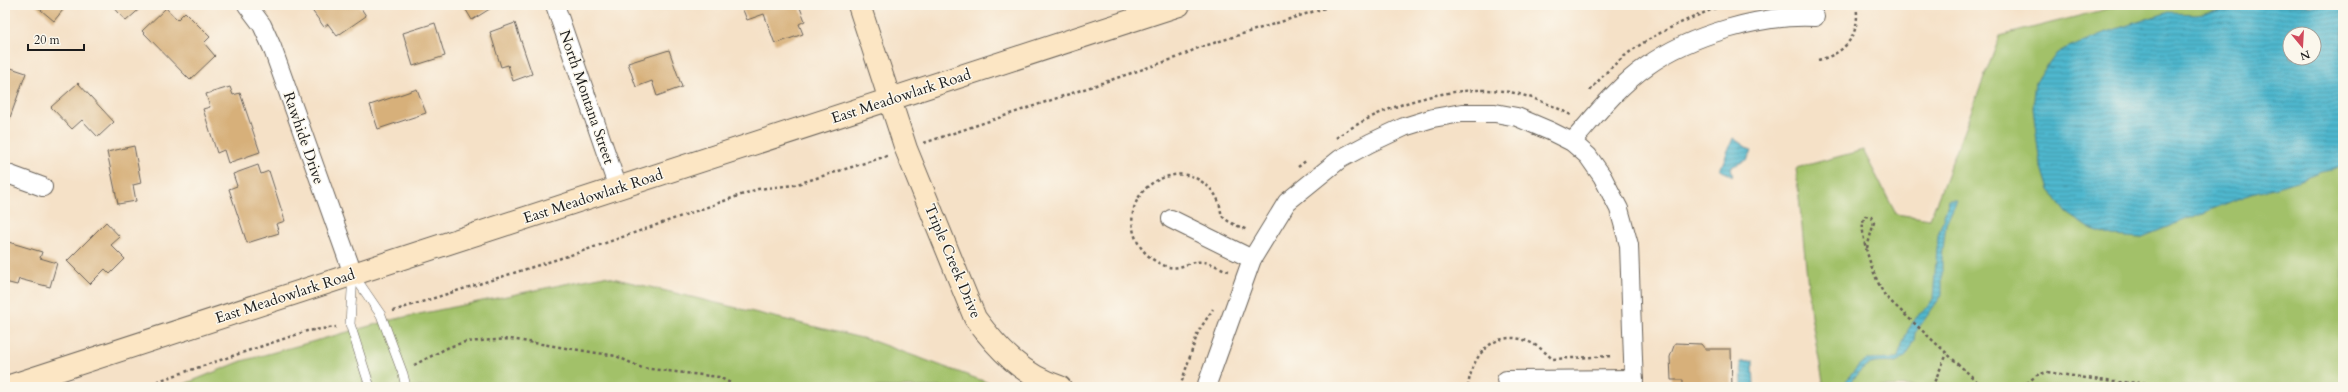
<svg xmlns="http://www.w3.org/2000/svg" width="2348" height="392" viewBox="0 0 2348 392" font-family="Cardo,serif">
	<defs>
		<pattern id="water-rules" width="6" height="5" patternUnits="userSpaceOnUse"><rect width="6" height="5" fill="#50b7ce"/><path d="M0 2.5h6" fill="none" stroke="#4294a6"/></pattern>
	</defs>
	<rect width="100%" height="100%" fill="#fbf7ec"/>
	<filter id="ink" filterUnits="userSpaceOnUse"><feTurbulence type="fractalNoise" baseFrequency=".025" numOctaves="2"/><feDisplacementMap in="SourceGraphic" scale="8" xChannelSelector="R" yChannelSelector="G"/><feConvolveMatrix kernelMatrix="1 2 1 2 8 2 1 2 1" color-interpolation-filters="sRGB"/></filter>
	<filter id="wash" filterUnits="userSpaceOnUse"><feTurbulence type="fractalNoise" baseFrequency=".012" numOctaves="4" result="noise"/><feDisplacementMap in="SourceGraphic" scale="16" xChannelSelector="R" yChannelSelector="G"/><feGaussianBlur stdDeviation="0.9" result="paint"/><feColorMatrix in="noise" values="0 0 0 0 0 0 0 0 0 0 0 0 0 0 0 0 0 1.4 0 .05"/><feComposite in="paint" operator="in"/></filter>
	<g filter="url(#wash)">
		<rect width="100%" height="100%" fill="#f5e1c7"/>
		<g fill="#a2c169" stroke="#5f6e42" fill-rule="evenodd">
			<path d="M2122,5H2343V387H1824L1811,316L1796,168L1863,150L1896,214L1930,219L2000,36ZM2290,34H2314V58H2290Z"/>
			<path d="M604,276L870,340L1000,387H177L242,361L395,319Z"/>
		</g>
		<g fill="url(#water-rules)" stroke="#366a75" fill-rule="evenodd">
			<path d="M2262,5H2343V167L2322,171L2288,184L2245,196L2140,238L2113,236L2091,229L2067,213L2049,190L2039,158L2033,108L2036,81L2057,53L2107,32L2165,13L2197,14ZM2290,34H2314V58H2290Z"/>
			<path d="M1733,138L1752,151L1747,160L1731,167L1733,176L1720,170Z"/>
			<path d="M1949,200H1957L1946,224L1942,259V295L1915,333L1914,340L1906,355L1897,363C1867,361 1864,364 1847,387H1841L1859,365L1866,360L1897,359L1908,330L1918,315L1925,310L1933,299L1938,235Z"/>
			<path d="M1753,361L1754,387H1742L1741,362Z"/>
		</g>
		<g id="blocks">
			<g fill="#d7b07a">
				<path d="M35,5H67L54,21Z"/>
				<path d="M112,5H144L126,21Z"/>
				<path d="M308,5H359L366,16L337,36L328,24L324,27Z"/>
				<path d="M463,5H496L472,20Z"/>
				<path d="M741,5H799L805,21L799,24L803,34L775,44L764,14L747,20Z"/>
				<path d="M166,8L177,20L185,12L210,37L204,43L215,56L190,80L142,31Z"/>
				<path d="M435,23L445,56L413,66L403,33Z"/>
				<path d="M515,23L532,74L513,81L508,65L501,67L490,32Z"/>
				<path d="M669,50L682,87L657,96L652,81L636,87L628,63Z"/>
				<path d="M5,66L26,73L8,123L5,122Z"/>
				<path d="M78,83L114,122L98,137L82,120L72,129L51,107Z"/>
				<path d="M230,87L233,95L240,93L260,152L228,163L224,150L217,153L203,109L210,107L206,94Z"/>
				<path d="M417,89L426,113L378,129L370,105Z"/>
				<path d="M134,146L141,183L133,185L136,201L118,204L107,152Z"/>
				<path d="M258,165L261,174L269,171L285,221L276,224L279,233L247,243L229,189L237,186L233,174Z"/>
				<path d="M106,222L120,237L111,245L125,259L110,274L105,269L90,284L67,261Z"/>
				<path d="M5,241L42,252L40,258L57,263L50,287L19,279L17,285L5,282Z"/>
				<path d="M1675,343L1701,344L1705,349H1731L1732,387H1683V380H1671L1670,357Z"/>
			</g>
		</g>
	</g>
	<g filter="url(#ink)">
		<use href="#blocks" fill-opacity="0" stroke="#686158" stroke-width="1"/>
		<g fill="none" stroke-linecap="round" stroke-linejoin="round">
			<g stroke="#686158" stroke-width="10">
				<g id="lane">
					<path d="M353,274L381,315L403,374L406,387"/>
					<path d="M353,274L350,324L370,387"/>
				</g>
			</g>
			<g stroke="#686158" stroke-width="20">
				<g id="street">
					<path d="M247,5L262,25L272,47L353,274"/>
					<path d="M555,5L618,188"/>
					<path d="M1572,142C1595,116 1618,86 1647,66C1690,35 1763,14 1815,17"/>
					<path d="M5,173L43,187"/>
					<path d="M1171,219L1252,259"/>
					<path d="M1506,380L1634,379"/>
					<path d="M1206,387L1252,259L1287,202L1340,159L1370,143L1404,127L1433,118L1462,113H1495L1517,117L1550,131L1572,142L1588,156L1602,176L1619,209L1629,245L1634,387"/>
				</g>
			</g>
			<g stroke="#686158" stroke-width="24">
				<g id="secondary">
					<path d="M859,5L906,149L975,318C997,348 1023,376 1060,387"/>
					<path d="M7,387L1179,5"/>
				</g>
			</g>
			<g stroke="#686158" stroke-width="2.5" stroke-dasharray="3 3" stroke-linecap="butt">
				<path d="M1818,60C1846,54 1861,33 1856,5"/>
				<path d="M1590,91C1627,44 1669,27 1723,5"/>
				<path d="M1336,138C1380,106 1448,85 1503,91C1526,94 1550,104 1571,115"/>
				<path d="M924,143L1176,58L1198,48L1334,5"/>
				<path d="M1298,167L1307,160"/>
				<path d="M1867,248L1874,222L1871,217L1865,216C1856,231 1876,283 1886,297L1983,387"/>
				<path d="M1229,271C1221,269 1212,263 1204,262C1185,259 1180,276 1157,262C1119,240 1126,185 1170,176C1176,174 1185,174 1191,176C1203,181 1215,190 1219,203C1221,207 1220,213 1223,217C1230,224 1239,226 1247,230"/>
				<path d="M393,311L577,253L758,189L794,185L887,156"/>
				<path d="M414,365L449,347L465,342L510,339L616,356L642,368L719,377L738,387"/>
				<path d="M140,387L307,331L336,327"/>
				<path d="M1180,387L1198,332L1213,309"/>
				<path d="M1468,387C1474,337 1517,321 1552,359L1613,356"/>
				<path d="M1932,387L1947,354"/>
				<path d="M2022,387L2037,375L2047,372L2113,382L2148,383L2157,387"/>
			</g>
			<use href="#lane" stroke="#fff" stroke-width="9"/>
			<use href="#street" stroke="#fff" stroke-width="18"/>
			<use href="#secondary" stroke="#fce6c4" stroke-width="22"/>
		</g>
	</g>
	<g text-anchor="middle" stroke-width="3" stroke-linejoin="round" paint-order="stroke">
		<g font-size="15" fill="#1c1c1c" stroke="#fbf7ec">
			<text transform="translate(901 96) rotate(-18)" y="5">East Meadowlark Road</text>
			<text transform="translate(587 97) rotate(71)" y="5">North Montana Street</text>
			<text transform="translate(304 138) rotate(71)" y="5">Rawhide Drive</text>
			<text transform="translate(593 196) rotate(-18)" y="5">East Meadowlark Road</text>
			<text transform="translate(953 261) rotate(67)" y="5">Triple Creek Drive</text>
			<text transform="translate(285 296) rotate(-18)" y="5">East Meadowlark Road</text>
		</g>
	</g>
	<rect width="2348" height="392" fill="none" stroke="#fbf7ec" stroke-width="20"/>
	<g transform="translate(2302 46) rotate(162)"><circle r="19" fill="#fbf7ec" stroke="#a29f99"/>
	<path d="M0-3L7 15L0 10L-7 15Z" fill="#d1495b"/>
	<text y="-6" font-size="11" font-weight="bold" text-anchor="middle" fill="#1c1c1c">N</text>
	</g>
	<path d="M28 44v6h56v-6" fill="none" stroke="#1c1c1c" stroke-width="2"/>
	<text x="34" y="44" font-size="12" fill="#1c1c1c" stroke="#fbf7ec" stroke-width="3" paint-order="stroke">20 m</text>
</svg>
